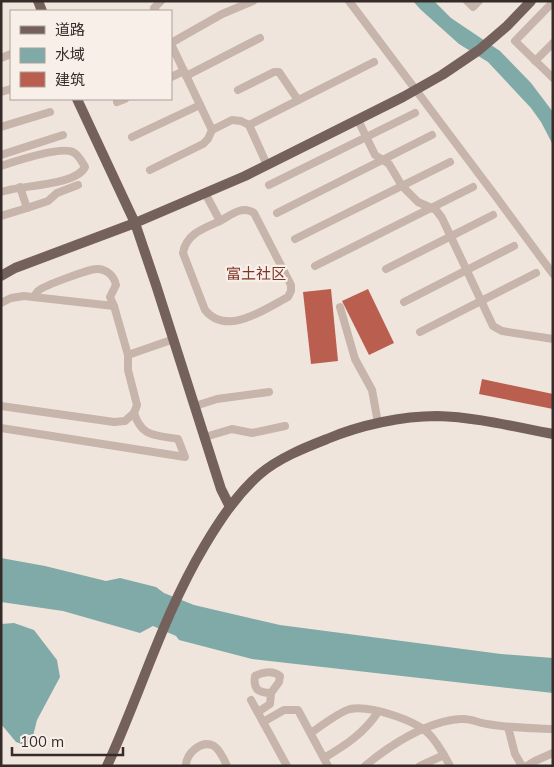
<svg xmlns="http://www.w3.org/2000/svg" width="554" height="767" viewBox="0 0 554 767" font-family="Mulish,'Noto Sans SC',sans-serif">
	<rect width="100%" height="100%" fill="#f0e5dd"/>
	<g fill="#7faaa7">
		<path d="M413,1H434L451,18L500,51L531,83L553,112V145L541,122L531,108L488,62L459,44L420,9Z"/>
		<path d="M1,558L45,566L106,581L120,578L156,587L164,593L194,605L280,625L501,654L553,658V693L252,659L179,640L176,636L153,626L140,633L63,611L1,602Z"/>
		<path d="M14,623L34,630L57,660L60,677L37,720L33,736L27,746L16,742L1,724V624Z"/>
	</g>
	<g fill="#ba5f50">
		<path d="M331,289L338,361L311,364L303,292Z"/>
		<path d="M368,289L394,343L369,355L342,301Z"/>
		<path d="M482,379L553,394V409L479,394Z"/>
	</g>
	<g fill="none" stroke-linecap="round" stroke-linejoin="round">
		<g stroke="#c7b4aa" stroke-width="8">
			<path d="M349,1L497,198L553,274"/>
			<path d="M467,1L473,7L479,1"/>
			<path d="M553,2L515,41L553,78"/>
			<path d="M156,11L154,8L161,1"/>
			<path d="M171,43L222,14L253,1"/>
			<path d="M171,44L212,130"/>
			<path d="M1,58L11,54"/>
			<path d="M535,61L553,43"/>
			<path d="M186,76L260,38"/>
			<path d="M171,77L184,71"/>
			<path d="M238,90L274,72H279L298,100"/>
			<path d="M1,92L11,89"/>
			<path d="M117,102L125,99"/>
			<path d="M358,120L375,155L389,164L402,186L418,202L436,210L442,218L493,326L502,331L553,339"/>
			<path d="M1,127L50,112"/>
			<path d="M132,137L200,105"/>
			<path d="M1,155L63,135"/>
			<path d="M267,165L249,125L374,62"/>
			<path d="M1,166C16,161 60,146 73,152C79,155 82,162 85,167C76,186 20,185 1,192"/>
			<path d="M150,170L203,144L208,139L212,130L232,120L241,121L249,125"/>
			<path d="M269,185L415,113"/>
			<path d="M205,193L220,221C231,215 242,205 254,213L291,285V291L288,297C265,309 227,337 205,310L183,253C186,234 204,228 220,221"/>
			<path d="M27,208L48,201L57,193L78,185"/>
			<path d="M277,213L432,135"/>
			<path d="M1,216L27,208L20,187"/>
			<path d="M295,239L450,162"/>
			<path d="M315,266L473,187"/>
			<path d="M386,269L493,215"/>
			<path d="M34,297C35,295 36,293 38,291C43,286 89,269 97,269C107,269 114,276 116,285L110,297L114,306"/>
			<path d="M404,302L514,246"/>
			<path d="M1,303L11,298L24,296L114,306L128,355V370L137,405L134,413L125,421L114,422L1,406"/>
			<path d="M340,307L355,359L372,390L378,423"/>
			<path d="M420,332L536,273"/>
			<path d="M128,355L174,339"/>
			<path d="M195,406L217,399L269,392"/>
			<path d="M1,428L185,457L178,439C156,435 142,438 134,413"/>
			<path d="M205,437L232,429L252,433L285,426"/>
			<path d="M251,700L287,766"/>
			<path d="M258,712L270,704L271,693L279,682L280,676C273,670 262,672 255,676C253,689 258,693 271,693"/>
			<path d="M263,722L284,710H298L328,766"/>
			<path d="M508,727L515,754L522,766"/>
			<path d="M311,733C321,726 339,712 350,709C370,705 415,720 429,734C438,743 444,755 450,766"/>
			<path d="M324,758C346,745 364,733 378,712"/>
			<path d="M186,766C186,754 201,739 214,746C220,750 224,759 227,766"/>
			<path d="M365,766C390,745 427,721 461,719C471,718 478,723 487,724C509,728 531,728 553,729"/>
			<path d="M420,766L444,755"/>
			<path d="M527,766L535,761L553,753"/>
		</g>
		<g stroke="#75615b" stroke-width="10">
			<path d="M38,1L42,11"/>
			<path d="M77,99L135,223L156,285L221,489L230,507"/>
			<path d="M1,276L15,268L135,223L245,176L403,97L442,75L479,50L507,26L531,1"/>
			<path d="M107,766C141,692 163,615 205,545C220,520 237,494 260,474C279,458 304,448 327,439C360,425 402,416 437,416C476,417 515,427 553,434"/>
		</g>
	</g>
	<g text-anchor="middle" stroke-width="4.5" stroke-linejoin="round" paint-order="stroke">
		<g font-size="15" fill="#7c3529" stroke="#f8efe9">
			<text x="256" y="279">富土社区</text>
		</g>
	</g>
	<rect width="554" height="767" fill="none" stroke="#352b29" stroke-width="5"/>
	<rect x="10" y="10" width="162" height="90" fill="#f8efe9" stroke="#aaa19c"/>
	<rect x="20" y="26" width="25" height="8" fill="#75615b" stroke="#aaa19c"/>
	<text x="55" y="35" font-size="15" fill="#352b29">道路</text>
	<rect x="20" y="48" width="25" height="15" fill="#7faaa7" stroke="#aaa19c"/>
	<text x="55" y="60" font-size="15" fill="#352b29">水域</text>
	<rect x="20" y="72" width="25" height="15" fill="#ba5f50" stroke="#aaa19c"/>
	<text x="55" y="85" font-size="15" fill="#352b29">建筑</text>
	<path d="M12 747v8h111v-8" fill="none" stroke="#352b29" stroke-width="2.5"/>
	<text x="20" y="747" font-size="15" fill="#352b29" stroke="#f8efe9" stroke-width="4" paint-order="stroke">100 m</text>
</svg>
